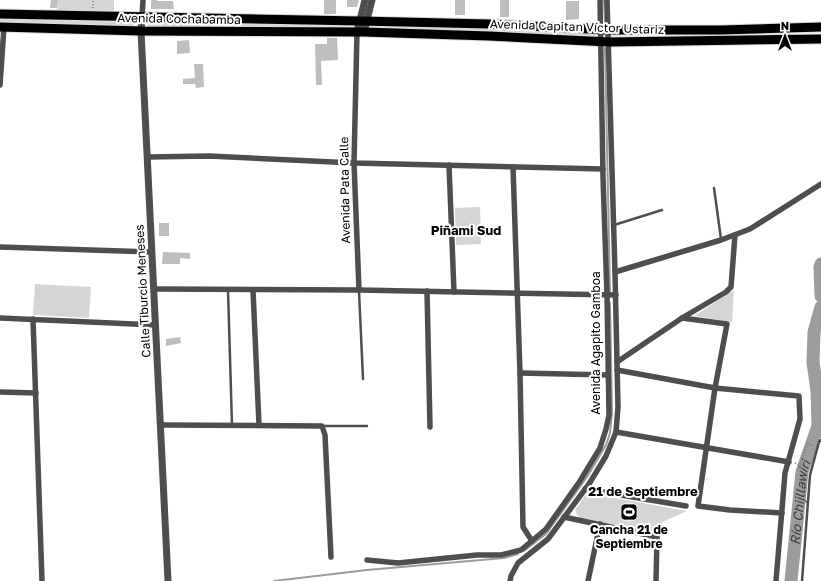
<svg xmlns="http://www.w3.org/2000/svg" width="821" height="581" viewBox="0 0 821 581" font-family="'Golos Text',sans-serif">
	<rect width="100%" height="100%" fill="#fff"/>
	<g fill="#d5d5d5">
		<path d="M58,0H114V12L57,11Z"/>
		<path d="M0,19L134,22V26L0,23Z"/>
		<path d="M148,22L349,24V28L148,26Z"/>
		<path d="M374,25L596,33V37L374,29Z"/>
		<path d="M480,207L481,244L456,245L455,208Z"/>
		<path d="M35,284L91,287L89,318L33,315Z"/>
		<path d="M734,290L732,322L694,316Z"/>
		<path d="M587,493L687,511L662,522L661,535L580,518L577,515L575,510Z"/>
	</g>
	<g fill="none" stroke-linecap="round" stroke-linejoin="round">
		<g stroke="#9c9c9c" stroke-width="2">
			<path d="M604,0L605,22"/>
			<path d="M605,47L610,291"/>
			<path d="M524,551L546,534L587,477L606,445L610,433L612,413L610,303"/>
			<path d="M274,581L367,570L504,558L518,554"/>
		</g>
		<g stroke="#9c9c9c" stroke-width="13">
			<path d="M821,264L820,267L821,296"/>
			<path id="s1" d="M791,581L802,472L818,426L817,391L813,362L814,332L821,307"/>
		</g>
	</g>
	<g fill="#bebebe">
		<path d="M51,0H58L57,8H50Z"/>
		<path d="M151,0H157V1H173L174,9H151Z"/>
		<rect x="324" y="0" width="12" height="14"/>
		<path d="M347,0H359L357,7H347Z"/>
		<rect x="455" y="0" width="10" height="15"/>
		<rect x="500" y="0" width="9" height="17"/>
		<path d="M566,1H579V19L566,20Z"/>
		<path d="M327,38H337L338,60L321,61L322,85H316L315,44H327Z"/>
		<path d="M189,40L190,53L177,54V41Z"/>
		<path d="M194,64H203L204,87L196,88L195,84H183V79L195,78Z"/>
		<rect x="159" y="223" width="10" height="13"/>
		<path d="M163,252L190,253V259L180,258V264H162Z"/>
		<path d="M180,337L181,343L166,346V339Z"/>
	</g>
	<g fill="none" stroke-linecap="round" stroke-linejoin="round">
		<g stroke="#dbdbdb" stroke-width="11">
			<g id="primary">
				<path d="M0,14L360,21L489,24L608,30H721L821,27"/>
				<path d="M0,27L141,31L364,32L489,36L609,42L821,39"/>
			</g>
		</g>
		<g stroke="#707070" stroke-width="1.5" stroke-dasharray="1 2" stroke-linecap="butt">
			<path d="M93,8V0"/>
			<path d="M795,463L800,465L807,443L813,446"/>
		</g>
		<g stroke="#4e4e4e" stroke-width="2.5">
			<path d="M714,188L721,239"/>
			<path d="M614,225L662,210"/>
			<path d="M228,290L232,425"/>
			<path d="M359,291L363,379"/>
			<path d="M322,426H367"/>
			<path d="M802,581L810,475L819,442L821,440"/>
		</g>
		<g stroke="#4e4e4e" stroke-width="5.5">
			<path d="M142,18L143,0"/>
			<path d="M357,32L354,163L359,290"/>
			<path d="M0,85L4,27"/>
			<path d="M147,157L209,156L354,163L603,169"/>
			<path d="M449,165L454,292"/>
			<path d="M513,167L520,373L523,527L532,541"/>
			<path d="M0,247L152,252"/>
			<path d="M615,272L721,240L750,229L821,184"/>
			<path d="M154,289L359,290L616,295"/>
			<path d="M253,290L259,425"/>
			<path d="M427,291L430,427"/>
			<path d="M0,318L156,325"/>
			<path d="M682,318L727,324L715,388L698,506L730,510L782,513"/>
			<path d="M33,319L42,581"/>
			<path d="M617,362L682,318L726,292L731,287L735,235"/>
			<path d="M617,370L715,388L799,396L800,419L785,473L776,581"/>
			<path d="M520,373L608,375"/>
			<path d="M0,392L36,393"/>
			<path d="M161,425L322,426L325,435L331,557"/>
			<path d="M616,432L789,462"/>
			<path d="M585,489L686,506"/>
			<path d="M564,517L657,537L656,581"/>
			<path d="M367,560L398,563L477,555H501L521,550L546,529L580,481L600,448L606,429L609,415L607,295L603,177L600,0"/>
			<path d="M510,581L511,576L518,563L548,539L589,484L606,456L616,432L618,407L615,272L607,0"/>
			<path d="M588,581L600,524"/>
		</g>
		<g stroke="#4e4e4e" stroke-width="7">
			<path d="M142,18L141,31L168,581"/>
			<path d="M357,32L365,0"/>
			<path d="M364,32L372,0"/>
		</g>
		<use href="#primary" stroke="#000" stroke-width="9"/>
	</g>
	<defs>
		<g id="stadium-square" transform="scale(0.9)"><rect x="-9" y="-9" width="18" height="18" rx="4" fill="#000" stroke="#fff"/><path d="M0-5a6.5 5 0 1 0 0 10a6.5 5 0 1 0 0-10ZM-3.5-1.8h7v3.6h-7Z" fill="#fff"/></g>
	</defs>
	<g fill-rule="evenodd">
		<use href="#stadium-square" x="629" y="512"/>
	</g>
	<g text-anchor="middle" stroke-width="4" stroke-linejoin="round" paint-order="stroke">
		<g font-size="12" fill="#000" stroke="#fff">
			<text transform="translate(179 19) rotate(1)" y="4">Avenida Cochabamba</text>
			<text transform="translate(577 27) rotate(2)" y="4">Avenida Capitan Víctor Ustariz</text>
			<text transform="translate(345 190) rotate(-91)" y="4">Avenida Pata Calle</text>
			<text transform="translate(143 291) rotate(-93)" y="4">Calle Tiburcio Meneses</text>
			<text transform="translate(596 343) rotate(-90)" y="4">Avenida Agapito Gamboa</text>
		</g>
		<g font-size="12" font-weight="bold" fill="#000" stroke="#fff">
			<text x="629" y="534">Cancha 21 de<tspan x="629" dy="14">Septiembre</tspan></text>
		</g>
		<g font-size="13" font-weight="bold" fill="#000" stroke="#fff">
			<text x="466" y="235">Piñami Sud</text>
			<text x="643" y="496">21 de Septiembre</text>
		</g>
		<g font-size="13" font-style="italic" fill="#3d3d3d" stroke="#fff">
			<text dy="5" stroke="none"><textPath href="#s1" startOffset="79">Río Chijllawiri</textPath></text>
		</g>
	</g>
	<g transform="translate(785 36)" stroke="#ffffff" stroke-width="3" paint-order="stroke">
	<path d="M0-3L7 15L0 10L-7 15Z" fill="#000000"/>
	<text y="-6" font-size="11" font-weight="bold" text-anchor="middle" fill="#000000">N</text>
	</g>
</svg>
